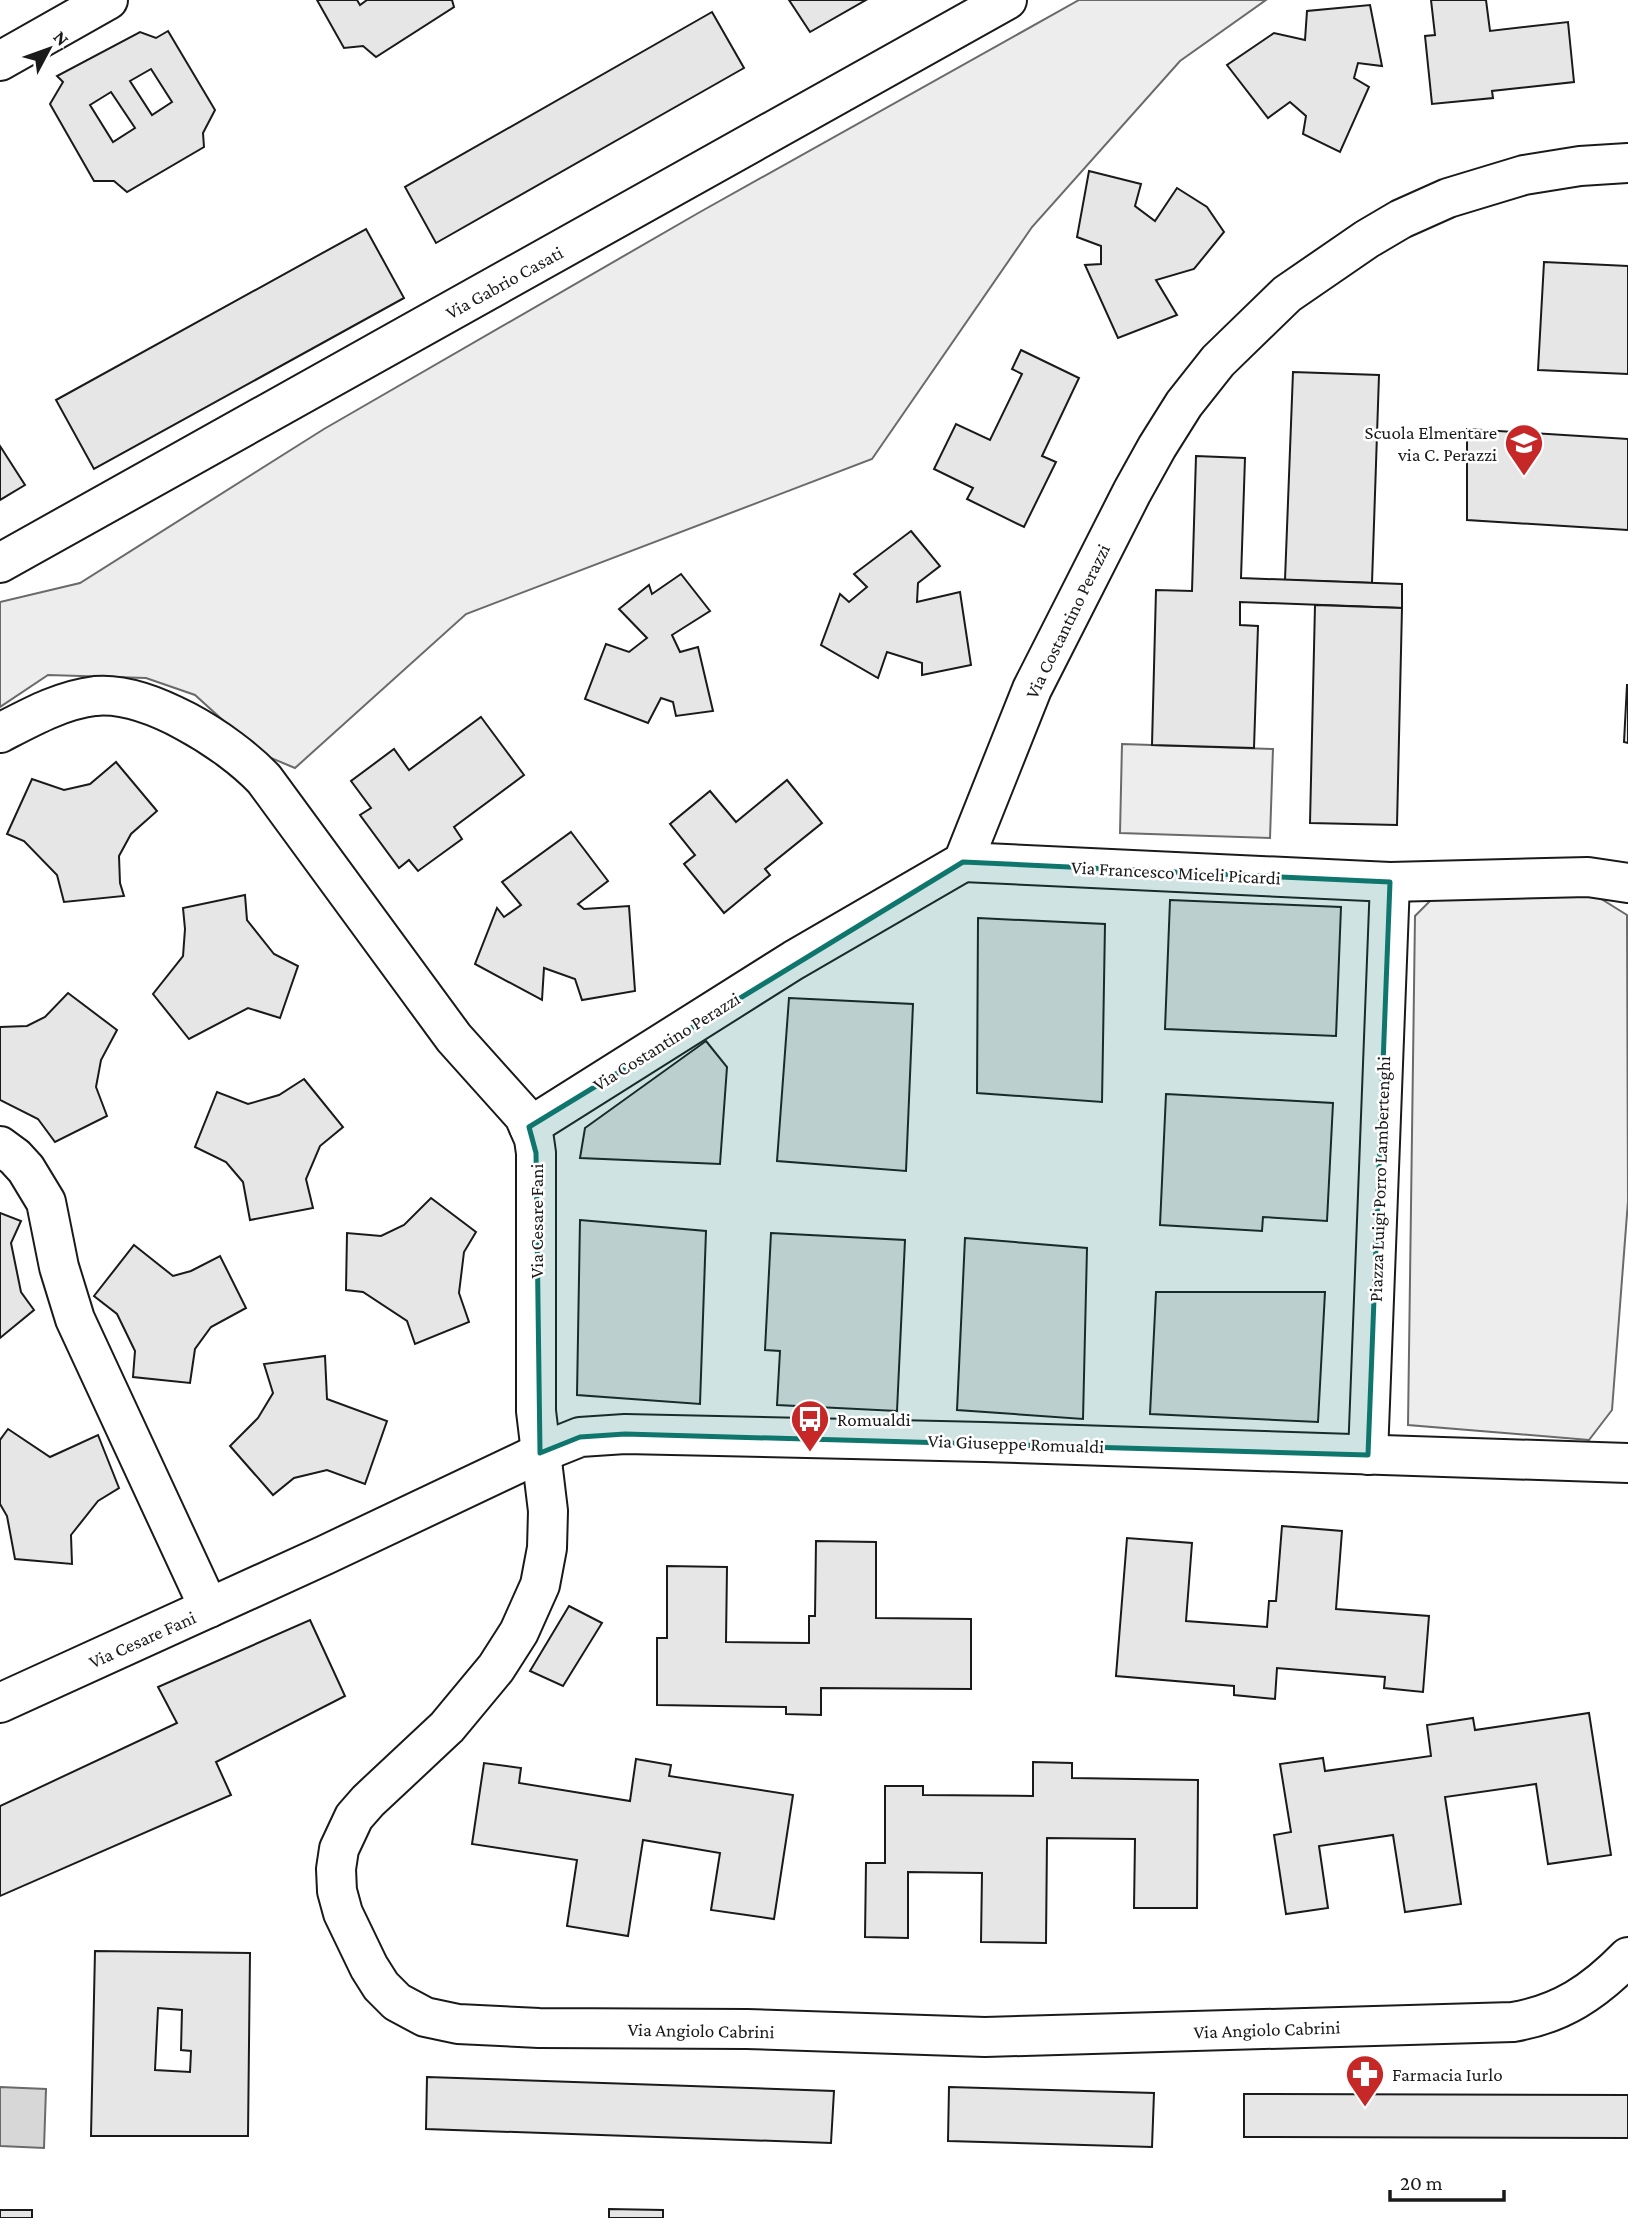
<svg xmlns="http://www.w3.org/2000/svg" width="1628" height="2218" viewBox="0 0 1628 2218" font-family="'Crimson Pro',serif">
	<rect width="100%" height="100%" fill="#fff"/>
	<g fill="#ededed" stroke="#6a6a6a" stroke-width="2">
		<path d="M1079,0H1266L1180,61L1032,227L872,459L466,614L295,768L259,753L195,695L146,678L48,675L0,707V602L80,583L324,429L700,212Z"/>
		<path d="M1122,744L1273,749L1270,838L1120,833Z"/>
		<path d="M1514,890L1598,897L1627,915L1628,1201L1612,1410L1589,1440L1408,1425L1415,916L1435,896Z"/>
	</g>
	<path fill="#d7d7d7" stroke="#6a6a6a" stroke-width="2" d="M0,2087L46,2089L44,2148L0,2146Z"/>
	<g fill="#e6e6e6" stroke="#1a1a1a" stroke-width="2" fill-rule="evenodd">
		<path d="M317,0H357L360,5L367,0H452L454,7L376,57L363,46L344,48Z"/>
		<path d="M789,0H866L810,32Z"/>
		<path d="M1431,0H1486L1490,31L1568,22L1574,82L1492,91L1493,98L1432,104L1425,36L1435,35Z"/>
		<path d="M1370,5L1382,66L1358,63L1354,78L1369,87L1340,152L1303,134L1306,116L1290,102L1268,118L1227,65L1274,33L1305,40L1307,11Z"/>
		<path d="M712,12L744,68L436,243L405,187Z"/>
		<path d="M168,31L215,110L203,133L204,147L127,192L114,181H94L50,104L63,82L57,76L140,32L156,38ZM151,69L172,102L152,115L130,81ZM111,92L135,128L113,142L90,105Z"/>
		<path d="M1089,171L1141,184L1135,206L1155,221L1177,188L1207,207L1224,232L1194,269L1156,280L1177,315L1118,338L1085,265L1101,264V246L1077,237Z"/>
		<path d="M366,229L404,298L94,469L56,400Z"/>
		<path d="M1544,262L1628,266V374L1538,370Z"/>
		<path d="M1021,350L1079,378L1042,456L1056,462L1024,527L967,499L973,488L934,469L956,424L990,440L1022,374L1012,369Z"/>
		<path d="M1293,372L1379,375L1372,583L1285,580Z"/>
		<path d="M1467,429L1628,439V530L1467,520Z"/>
		<path d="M0,446L25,485L0,500Z"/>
		<path d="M1196,456L1245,458L1241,578L1402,584V608L1240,602V625L1258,626L1254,748L1152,745L1156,590L1192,591Z"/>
		<path d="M911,531L940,566L918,583L917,602L960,592L971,665L922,675V663L887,652L878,678L821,645L840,594L849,602L867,587L854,574Z"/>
		<path d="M681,574L710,611L672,635L680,652L698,647L713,711L676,716L673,702L661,698L648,723L585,699L606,644L629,652L647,638L619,609L649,585L652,594Z"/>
		<path d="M1315,605L1402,608L1397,825L1310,823Z"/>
		<path d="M1627,685H1628V743L1624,742Z"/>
		<path d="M481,717L524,775L454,827L462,839L418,871L409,860L399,868L360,815L371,808L351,781L394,749L409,770Z"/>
		<path d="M116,762L157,811L131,834L119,856L120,883L124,896L64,902L57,875L24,841L7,834L32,779L64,790L90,784Z"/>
		<path d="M787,780L822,823L765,869L770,875L724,913L684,864L695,855L670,824L710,791L736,822Z"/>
		<path d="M571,832L608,881L578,904L584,909L629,906L635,991L582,1000L575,979L544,968L542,1000L475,964L497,908L504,917L521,905L502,882Z"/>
		<path d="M245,895L247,920L274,954L298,966L280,1018L248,1008L189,1039L153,994L183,956L185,929L183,908Z"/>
		<path d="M1170,900L1341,907L1336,1036L1165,1029Z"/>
		<path d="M978,918L1105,924L1102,1102L977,1093Z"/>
		<path d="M68,993L117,1030L101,1060L96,1087L107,1116L55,1142L38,1119L0,1100V1027L27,1026L45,1017Z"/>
		<path d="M789,998L913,1004L906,1171L777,1161Z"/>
		<path d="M706,1041L727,1067L720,1164L580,1158L585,1128Z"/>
		<path d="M304,1079L343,1127L320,1146L306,1179L313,1208L250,1220L243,1182L226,1162L195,1147L217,1092L248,1104L279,1095Z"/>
		<path d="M1166,1094L1333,1103L1327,1221L1263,1217L1262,1231L1160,1225Z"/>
		<path d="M431,1198L476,1232L464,1252L459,1293L469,1322L415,1344L407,1321L363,1292L346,1290L347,1233L381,1236L404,1225Z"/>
		<path d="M0,1213L21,1221L11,1243L21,1292L34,1310L0,1338Z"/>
		<path d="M580,1220L706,1231L700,1404L577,1395Z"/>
		<path d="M771,1233L905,1240L897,1411L777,1405L780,1351L765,1350Z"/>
		<path d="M965,1238L1087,1248L1083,1419L957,1410Z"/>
		<path d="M134,1245L173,1276L191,1271L220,1256L246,1308L211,1327L195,1349L190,1383L133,1377L135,1351L117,1314L94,1296Z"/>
		<path d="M1156,1292H1325L1318,1422L1150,1414Z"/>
		<path d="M325,1356L327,1399L387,1421L365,1484L327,1470L294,1478L273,1495L230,1446L258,1418L273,1393L264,1364Z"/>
		<path d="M8,1429L50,1457L98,1435L119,1488L98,1501L71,1535L72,1564L15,1559L7,1516L0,1504V1440Z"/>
		<path d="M1282,1526L1342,1531L1336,1609L1429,1616L1423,1692L1384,1688L1385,1677L1277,1668L1275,1699L1234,1695V1686L1116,1676L1127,1538L1192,1543L1186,1621L1267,1627L1269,1601H1276Z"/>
		<path d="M816,1541L876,1542V1618L971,1619V1689L821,1688V1715L786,1714V1707L657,1705V1638H667V1566L727,1567L726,1642L809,1643V1616H815Z"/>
		<path d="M569,1606L602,1623L563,1686L530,1671Z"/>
		<path d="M310,1620L345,1696L216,1762L231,1795L0,1896V1806L177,1723L158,1687Z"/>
		<path d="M1589,1713L1611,1855L1548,1864L1536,1784L1445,1797L1461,1904L1405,1912L1393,1835L1319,1846L1328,1908L1286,1914L1274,1835L1291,1832L1280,1764L1323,1758L1325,1771L1431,1756L1427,1725L1473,1718L1475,1730Z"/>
		<path d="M636,1759L671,1765L669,1776L793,1795L774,1919L711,1910L720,1853L643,1840L628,1936L567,1926L577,1860L472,1844L484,1763L521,1768L519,1783L630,1801Z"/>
		<path d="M1033,1762L1072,1763V1778L1198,1780L1197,1908H1134L1135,1839L1047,1838L1046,1943L981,1942L982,1873L908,1872V1938L865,1937L866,1863H885V1786H923V1795L1033,1796Z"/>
		<path d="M95,1951L250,1953L248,2136H91ZM158,2008L182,2010L181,2050L191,2051L190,2072L155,2070Z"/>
		<path d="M427,2077L834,2091L831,2143L426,2129Z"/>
		<path d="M949,2087L1154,2093L1152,2147L948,2141Z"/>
		<path d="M1244,2094L1628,2095V2138L1244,2137Z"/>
		<path d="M609,2209L663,2210V2218H609Z"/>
		<rect x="0" y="2210" width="32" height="8"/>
	</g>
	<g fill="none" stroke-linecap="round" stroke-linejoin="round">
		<g stroke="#1a1a1a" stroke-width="42">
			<g id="minor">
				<path d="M0,61L108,0"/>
				<path d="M0,563L1007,0"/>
				<path d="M0,733C29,718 61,700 95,696C148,691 228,741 264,779L454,1038L524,1116L534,1139L536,1153V1411L548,1511L547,1548L540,1585L519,1632L496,1668L447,1727L368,1801L354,1817L339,1849L336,1869L337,1891L343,1913L369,1967L381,1986L397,2002L425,2017L458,2024L539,2028L747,2029L985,2037L1513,2022C1561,2014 1594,1992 1628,1957"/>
				<path d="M963,862L1390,882L1588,877L1628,883"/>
				<path d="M529,1127L794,960L963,862L1032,689L1132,492L1157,447L1184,404L1218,361L1287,294L1367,239L1401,219L1448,198L1524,175L1580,166L1628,163"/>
				<path d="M0,1146L15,1157L26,1169L46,1202L59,1267L75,1319L209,1608"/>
				<path d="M1368,1455L1390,882"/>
				<path d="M0,1703L325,1555L540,1453L580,1437L625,1434L985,1442L1628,1463"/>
			</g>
		</g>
		<use href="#minor" stroke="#fff" stroke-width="38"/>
	</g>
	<path fill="#0f766e" fill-opacity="0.2" stroke="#0f766e" stroke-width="5" stroke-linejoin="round" d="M963,862L1390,882L1368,1455L625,1434L580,1437L540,1453L536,1153L529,1127Z"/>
	<defs>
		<g id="school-pin" transform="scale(2.0125)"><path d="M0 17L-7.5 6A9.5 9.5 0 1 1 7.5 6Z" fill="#c62828" stroke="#fff"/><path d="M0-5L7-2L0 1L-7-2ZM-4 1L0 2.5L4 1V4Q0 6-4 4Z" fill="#fff"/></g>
		<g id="bus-pin" transform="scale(2.0125)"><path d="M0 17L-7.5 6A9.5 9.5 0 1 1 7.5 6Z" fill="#c62828" stroke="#fff"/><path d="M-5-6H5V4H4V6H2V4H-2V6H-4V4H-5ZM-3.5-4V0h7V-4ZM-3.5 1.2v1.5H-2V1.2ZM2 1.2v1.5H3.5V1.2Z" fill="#fff"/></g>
		<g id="pharmacy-pin" transform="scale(2.0125)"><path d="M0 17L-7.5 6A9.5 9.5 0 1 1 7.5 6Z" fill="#c62828" stroke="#fff"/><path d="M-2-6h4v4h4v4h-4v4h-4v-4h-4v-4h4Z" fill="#fff"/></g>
	</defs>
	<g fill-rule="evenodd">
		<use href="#school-pin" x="1524" y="443"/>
		<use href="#bus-pin" x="810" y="1419"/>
		<use href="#pharmacy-pin" x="1365" y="2074"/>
	</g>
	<g text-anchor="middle" stroke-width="5" stroke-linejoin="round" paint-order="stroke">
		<g font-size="19" fill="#1a1a1a" stroke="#fff">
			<text transform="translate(504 282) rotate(-29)" y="7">Via Gabrio Casati</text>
			<text transform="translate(1067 621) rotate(-64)" y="7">Via Costantino Perazzi</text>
			<text transform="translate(1176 872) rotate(3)" y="7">Via Francesco Miceli Picardi</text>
			<text transform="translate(666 1041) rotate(-32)" y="7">Via Costantino Perazzi</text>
			<text transform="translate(1379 1179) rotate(-88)" y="7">Piazza Luigi Porro Lambertenghi</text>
			<text transform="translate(536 1221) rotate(-90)" y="7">Via Cesare Fani</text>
			<text transform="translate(1016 1443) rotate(2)" y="7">Via Giuseppe Romualdi</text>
			<text transform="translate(142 1639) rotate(-24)" y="7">Via Cesare Fani</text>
			<text transform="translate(1267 2029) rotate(-2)" y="7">Via Angiolo Cabrini</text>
			<text transform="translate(701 2030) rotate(1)" y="7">Via Angiolo Cabrini</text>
		</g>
		<g font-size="19" fill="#1a1a1a" stroke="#fff" text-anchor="start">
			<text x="1497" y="439" text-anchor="end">Scuola Elmentare<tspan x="1497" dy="22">via C. Perazzi</tspan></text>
			<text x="837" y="1426">Romualdi</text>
			<text x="1392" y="2081">Farmacia Iurlo</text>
		</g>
	</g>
	<g transform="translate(49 49) rotate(49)" stroke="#ffffff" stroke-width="5" paint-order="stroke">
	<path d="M0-5L12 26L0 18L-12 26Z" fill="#1a1a1a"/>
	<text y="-10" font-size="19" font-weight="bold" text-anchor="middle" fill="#1a1a1a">N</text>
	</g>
	<path d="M1390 2190v10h114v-10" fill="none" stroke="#1a1a1a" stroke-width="3.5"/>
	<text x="1400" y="2190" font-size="21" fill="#1a1a1a" stroke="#ffffff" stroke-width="5" paint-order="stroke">20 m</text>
</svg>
